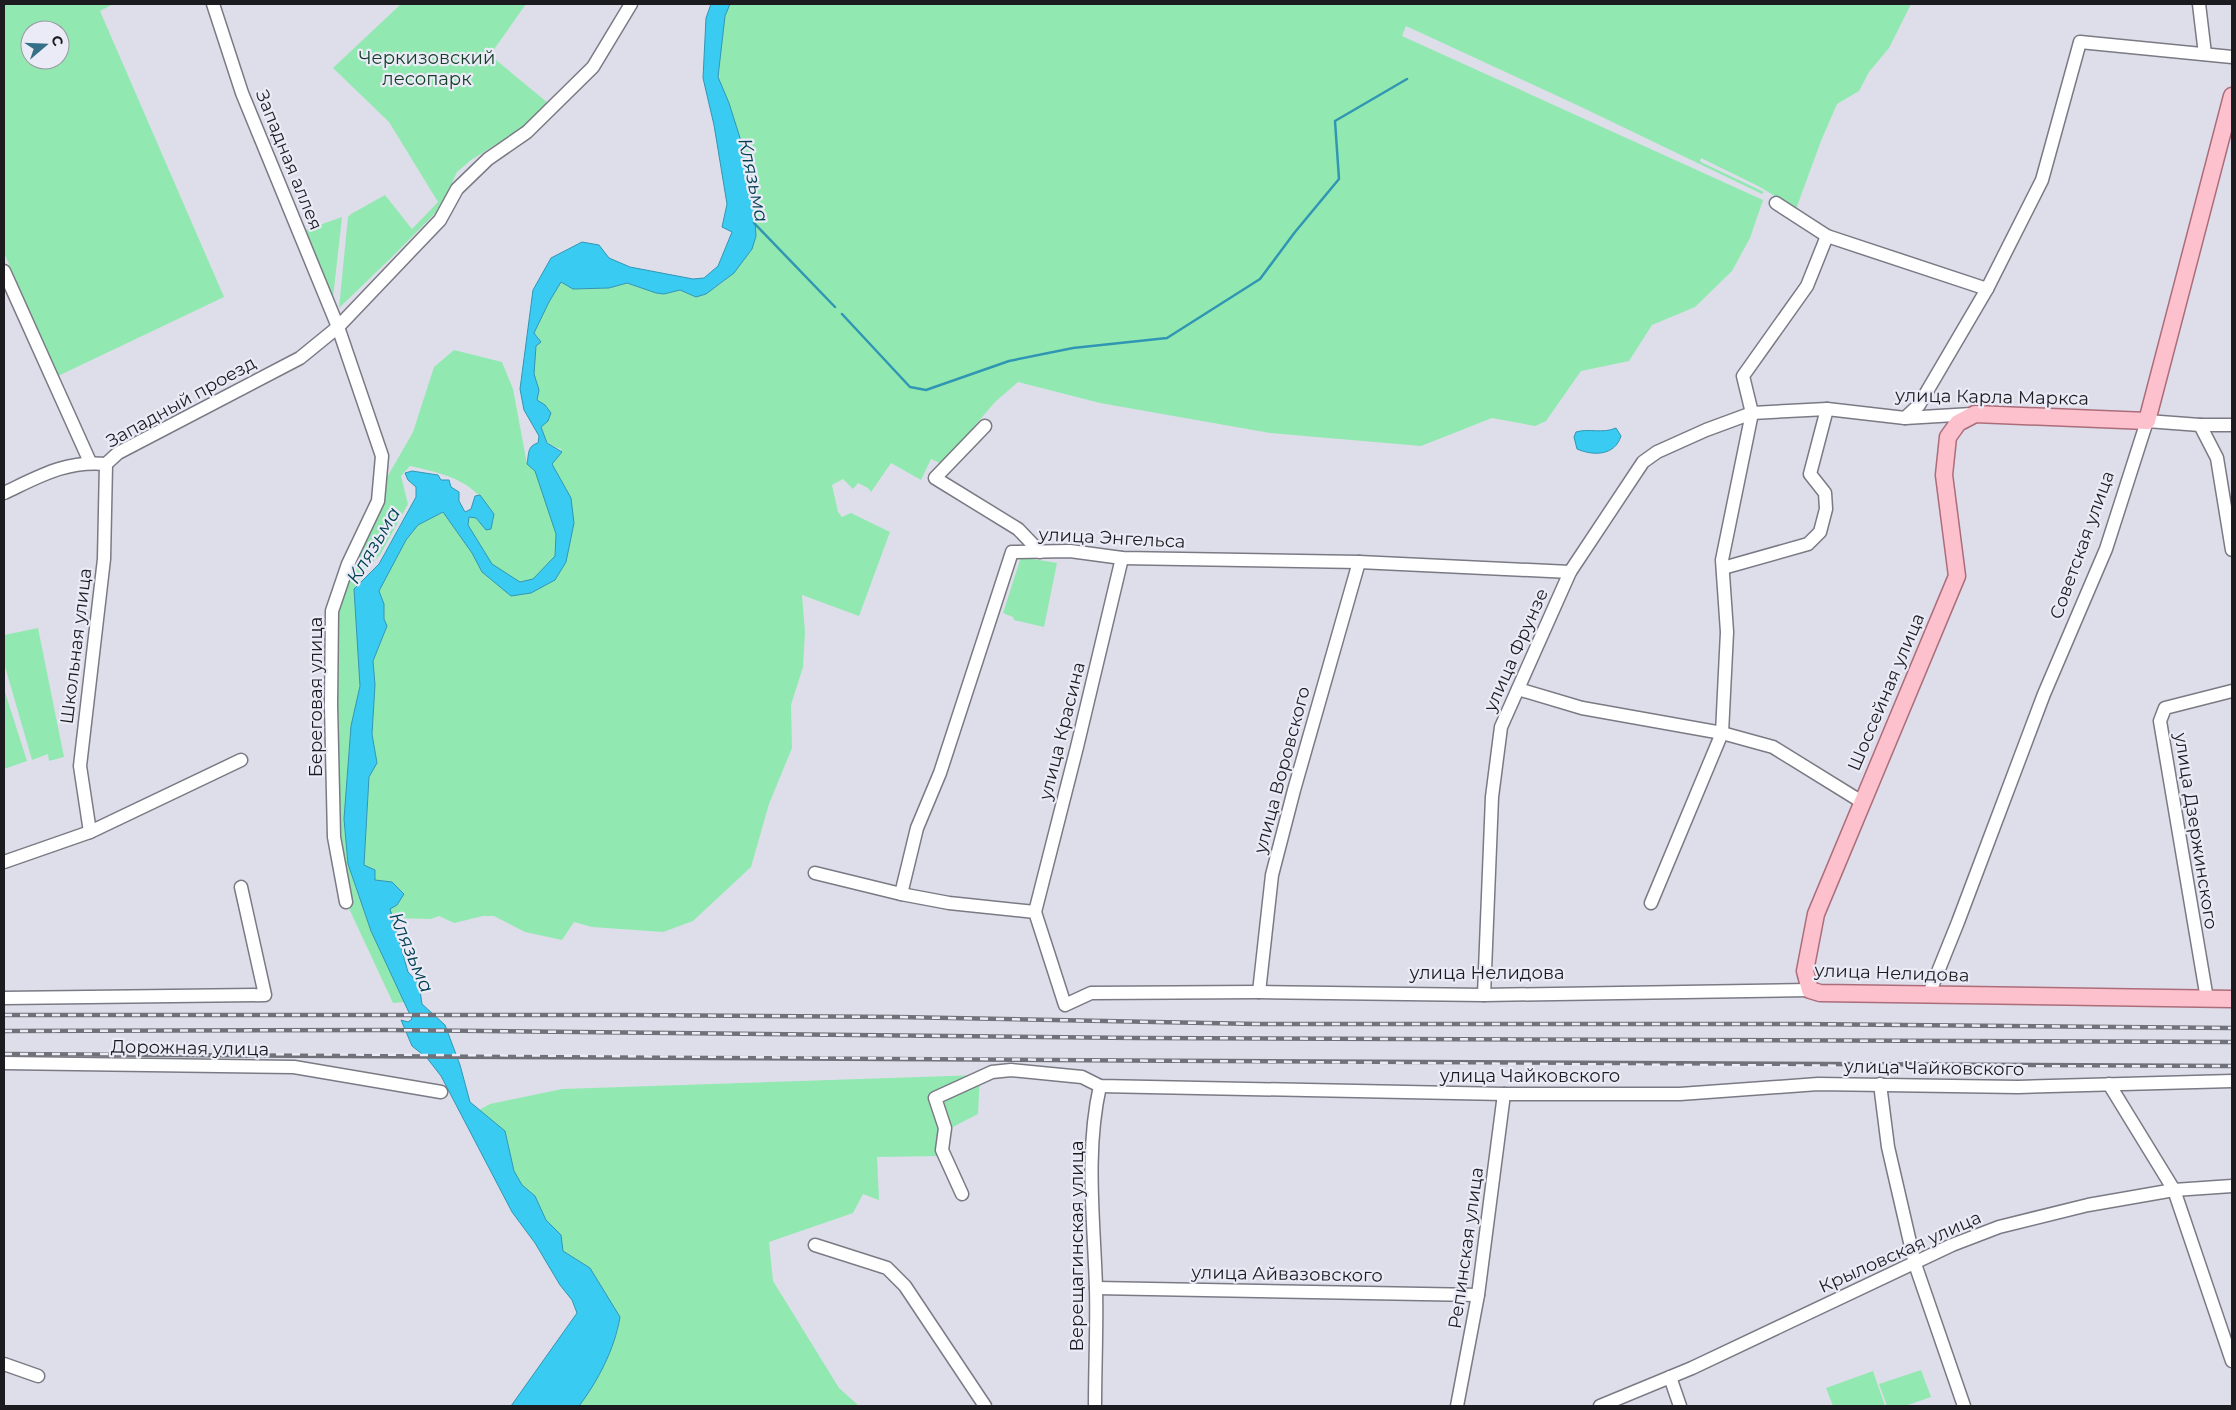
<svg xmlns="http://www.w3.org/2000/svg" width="2236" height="1410" viewBox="0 0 2236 1410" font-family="Montserrat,sans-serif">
	<rect width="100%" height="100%" fill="#dedeea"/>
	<g fill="#91e9b1" fill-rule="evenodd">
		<path d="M4,4H113L100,11L224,297L58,376L4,253ZM30,30H60V60H30Z"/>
		<path d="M401,4H526L490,55L548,103L522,128L471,160L457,172L440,208L394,255L339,308L348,217L351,214L385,195L412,229L438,202L389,122L333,68Z"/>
		<path d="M730,4H1911L1889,48L1869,72L1859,91L1837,104L1821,141L1796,209L1760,187L1701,158L1700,161L1703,163L1764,192L1762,194L1579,106L1406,26L1402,36L1763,200L1750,238L1732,271L1695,307L1652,325L1629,361L1581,371L1546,421L1535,426L1492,418L1421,446L1270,433L1100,403L1018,382L995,402L942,464L931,459L921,480L891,463L871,492L868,488L858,483L853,489L843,479L832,485L838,512L842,517L851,513L890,532L859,616L802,595L805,632L803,667L791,705L792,748L769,804L751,867L693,921L663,932L592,927L574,922L562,940L525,932L494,916H483L454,923L439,916L431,919L392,918L390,909L397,905L404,893L392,882L375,880L364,866L369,777L377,763L372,734L375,685L373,661L387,626L384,619V604L379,591L406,540L418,525L443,512L472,553L482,572L511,596L555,580L571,498L552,464L560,454L561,449C537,443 541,424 545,405L537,400C539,389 536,385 534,375C532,364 535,348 539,338L534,333L549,302L561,282L573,289L609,288L626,283L656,293L664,294L679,290L696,297C723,288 746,263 756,236L729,103L718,77L725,15Z"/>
		<path d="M342,217L332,307L305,230Z"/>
		<path d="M454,350L502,362L513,389L527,464L535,470L556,534L555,556L533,579L520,582L492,565L468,525L469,517L476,518L479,522L491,529L494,514C471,479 448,475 410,466L401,476L408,504L380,555L364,570L354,590L360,686L351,726L344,819L348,864L356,889L371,931L405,1002L393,1003L346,902L334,837L332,611L370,507L413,432L434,367Z"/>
		<path d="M1021,557L1057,563L1044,627L1014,620L1013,617L1003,613Z"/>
		<path d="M38,628L64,757L49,761L48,754L32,760L4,663V635Z"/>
		<path d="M4,689L27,761L4,769Z"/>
		<path d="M980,1075L978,1114L943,1132L939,1156L877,1157L879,1200L863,1194L853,1213L769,1242L773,1281L839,1388L859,1406H579L606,1359L618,1330L590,1268L563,1251L560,1235L546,1220L535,1196L522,1185L514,1171L505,1131L479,1110L490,1104L562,1089Z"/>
		<path d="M1921,1370L1931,1397L1905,1406H1887L1879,1384Z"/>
		<path d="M1873,1371L1885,1406H1833L1826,1388Z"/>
	</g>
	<g fill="#3acbf2" stroke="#3196b3">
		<path d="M711,4H730L725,16L718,77L729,103L752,176L756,236L752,249L734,273L706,294L696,297L680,290L664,294L656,293L627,283L609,288L573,289L561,282L549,302L534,333L541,342L536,346L534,374L539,390L537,400L545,405L551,413L548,421L541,427L547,443L562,452L552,464L571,498L574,523L566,562L555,580L531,593L511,596L482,572L472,553L443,512L418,525L406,540L379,591L384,604V619L387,626L373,661L375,685L372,734L377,763L369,777L364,865L375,870V880L392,882L404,894L397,905L390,909L408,972L419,984L422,1004L445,1025L460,1065L470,1102L505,1131L514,1171L522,1185L535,1196L546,1220L561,1235L563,1251L590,1268L620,1317C615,1348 598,1381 579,1406H511L577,1313L572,1300L560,1285L535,1243L512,1212L441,1076L427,1058L412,1046L401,1020L408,1022L412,1019L371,931L348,864L344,819L351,726L360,686L354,589L379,564L416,497V487L408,480L405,473L412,471L438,475L441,480H449L451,487L459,492V501L465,512L471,509L475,496L480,495L494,514L491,529L486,530L476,518L469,517L468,525L492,564L520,582L533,579L555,556L556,534L535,471L527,464C529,454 527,446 538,443L539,436L524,410L520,389L533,290L551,258L582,242L599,245L609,258L630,267L693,279L704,278L718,266L732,232L722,227L727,204L714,125L703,78L706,18Z"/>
		<path d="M1616,428L1621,436C1615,456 1593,456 1577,449L1574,437L1576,432C1589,428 1602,434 1616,428Z"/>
	</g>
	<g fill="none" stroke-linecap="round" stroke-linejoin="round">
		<g stroke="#3196b3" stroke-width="2.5">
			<path d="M754,223L835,307"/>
			<path d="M842,314L910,387L926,390L1009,361L1073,348L1167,338L1260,279L1295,232L1339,179L1335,121L1407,79"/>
		</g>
		<g stroke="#7a7a85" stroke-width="15">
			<g id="minor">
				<path d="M213,4L242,93L338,327L382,456L378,501L348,564L332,611L331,705L334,837L346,902"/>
				<path d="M2199,4L2205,54"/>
				<path d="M1776,203L1827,236L1987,289"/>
				<path d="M4,271L90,462"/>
				<path d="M1905,418L1919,405L1987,289L2042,180L2080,42L2232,57"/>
				<path d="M2200,425L2217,458L2232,550"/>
				<path d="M985,426L935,478L1018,529L1040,552"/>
				<path d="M4,493C38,477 66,460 106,464L118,453L300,358L338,327L440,220L457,189L488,159L527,132L593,67L631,4"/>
				<path d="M1723,568L1808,544L1820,532L1826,509L1825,493L1810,474L1827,409"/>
				<path d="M1518,689L1582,708L1722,733L1773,747L1862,802"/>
				<path d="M90,832L80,766L104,559L106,464"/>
				<path d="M4,862L90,832L241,760"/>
				<path d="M815,873L901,894L949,903L1035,912L1065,1005L1091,993L1259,992L1484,995L1810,990"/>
				<path d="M901,894L917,828L940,773L1012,552L1070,551L1122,558L1359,562L1570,572"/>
				<path d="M1651,903L1722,733L1727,632L1722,560L1752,413L1743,376L1807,286L1827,236"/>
				<path d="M1035,912L1077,747L1122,558"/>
				<path d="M1259,992L1272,875L1294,790L1359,562"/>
				<path d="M1929,994L1958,922L2044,694L2106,549L2147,421L2200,425H2232"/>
				<path d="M1484,995L1492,797L1501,727L1570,572L1643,462L1657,452L1706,430L1752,413L1827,409L1905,418L1972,414"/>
				<path d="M4,998L265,995L241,887"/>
				<path d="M2207,999L2160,721L2165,708L2232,691"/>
				<path d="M4,1063L294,1067L441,1092"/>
				<path d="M1880,1084L1888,1147L1915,1264L1964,1406"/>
				<path d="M2109,1084L2174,1190L2232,1361"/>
				<path d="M962,1194L942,1150L945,1128L935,1098L992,1072L1011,1070L1082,1077L1100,1086L1504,1094H1680L1818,1084L2018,1087L2232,1081"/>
				<path d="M815,1245L887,1268L905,1286L985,1406"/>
				<path d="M1096,1288L1478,1295"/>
				<path d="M4,1364L38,1376"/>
				<path d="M1670,1377L1680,1406"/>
				<path d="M1095,1406C1095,1367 1097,1327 1096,1288C1094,1221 1085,1152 1100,1086"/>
				<path d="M1457,1406L1478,1295L1504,1094"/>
				<path d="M1600,1406L1692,1368L1952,1245L1999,1227L2088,1205L2174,1190L2232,1186"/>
			</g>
		</g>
		<g stroke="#ac6d7b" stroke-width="19">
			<path id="major" d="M2232,96L2147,421L1975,414L1958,423L1948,437L1944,475L1957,576L1816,914L1805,971L1810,990L1820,993L2232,999"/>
		</g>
		<use href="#minor" stroke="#fff" stroke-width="12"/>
		<use href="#major" stroke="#fcc1cd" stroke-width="16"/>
		<g stroke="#717179" stroke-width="4.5">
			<g id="rail">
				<path d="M4,1015H630L897,1017L1257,1024H1801L2232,1028"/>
				<path d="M4,1031L388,1030L1135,1038L2232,1042"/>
				<path d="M4,1054C747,1053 1489,1068 2232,1066"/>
			</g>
		</g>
		<use href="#rail" stroke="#ebebf7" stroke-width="2.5" stroke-dasharray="8" stroke-linecap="butt"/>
	</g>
	<g text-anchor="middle" stroke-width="4.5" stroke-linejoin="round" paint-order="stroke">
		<g font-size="18" fill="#143e26" stroke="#ebebf7">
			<text x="427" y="64">Черкизовский<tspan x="427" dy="21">лесопарк</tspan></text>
		</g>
		<g font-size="18" fill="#1c1c20" stroke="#ebebf7">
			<text transform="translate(289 160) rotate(68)" y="6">Западная аллея</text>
			<text transform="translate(1992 397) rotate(1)" y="6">улица Карла Маркса</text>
			<text transform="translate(181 402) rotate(-29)" y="6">Западный проезд</text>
			<text transform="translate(1112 538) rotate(3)" y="6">улица Энгельса</text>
			<text transform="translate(2082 545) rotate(-70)" y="6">Советская улица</text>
			<text transform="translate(76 646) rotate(-83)" y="6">Школьная улица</text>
			<text transform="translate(1516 650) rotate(-66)" y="6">улица Фрунзе</text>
			<text transform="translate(1886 692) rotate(-67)" y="6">Шоссейная улица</text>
			<text transform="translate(316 697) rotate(-90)" y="6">Береговая улица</text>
			<text transform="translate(1062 731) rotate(-76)" y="6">улица Красина</text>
			<text transform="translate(1282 770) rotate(-75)" y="6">улица Воровского</text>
			<text transform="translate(2196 831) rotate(81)" y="6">улица Дзержинского</text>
			<text x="1487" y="979">улица Нелидова</text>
			<text transform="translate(1892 973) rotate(2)" y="6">улица Нелидова</text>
			<text transform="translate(190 1048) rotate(1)" y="6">Дорожная улица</text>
			<text transform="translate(1934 1068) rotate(1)" y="6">улица Чайковского</text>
			<text x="1530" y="1082">улица Чайковского</text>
			<text transform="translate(1077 1246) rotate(-90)" y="6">Верещагинская улица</text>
			<text transform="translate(1466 1248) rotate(-82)" y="6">Репинская улица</text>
			<text transform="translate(1900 1252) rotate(-24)" y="6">Крыловская улица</text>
			<text transform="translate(1287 1274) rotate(1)" y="6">улица Айвазовского</text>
		</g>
		<g font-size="19" font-style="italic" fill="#004151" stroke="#ebebf7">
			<text transform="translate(754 180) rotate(78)" y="7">Клязьма</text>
			<text transform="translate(373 545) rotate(-59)" y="7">Клязьма</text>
			<text transform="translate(412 952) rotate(67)" y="7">Клязьма</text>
		</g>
	</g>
	<rect width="2236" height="1410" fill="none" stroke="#1c1c20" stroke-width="10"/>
	<g transform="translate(45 45) rotate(71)"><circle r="24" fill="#ebebf7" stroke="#9898a1"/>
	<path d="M0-4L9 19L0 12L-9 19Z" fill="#357088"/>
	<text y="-8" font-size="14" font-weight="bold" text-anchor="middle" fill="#1c1c20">С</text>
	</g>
</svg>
